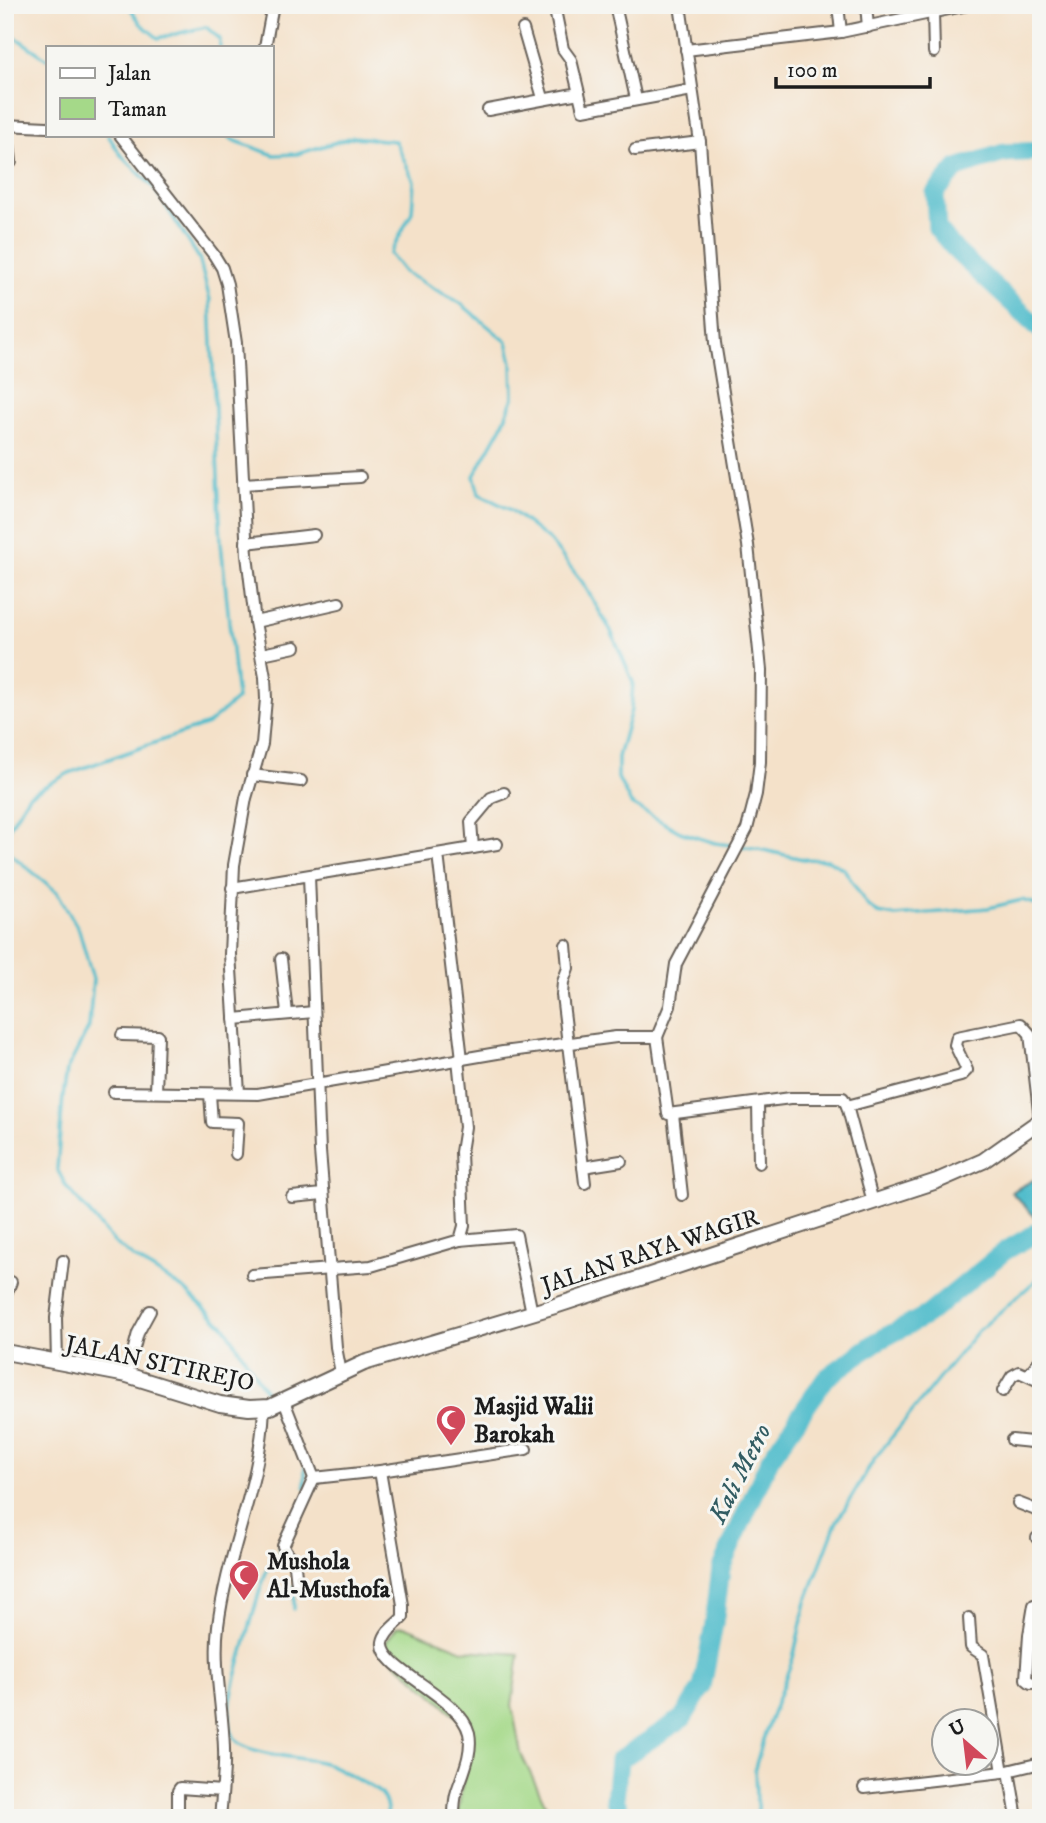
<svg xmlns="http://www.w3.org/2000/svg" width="1046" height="1823" viewBox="0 0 1046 1823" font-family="'IM FELL DW Pica',serif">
	<rect width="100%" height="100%" fill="#f6f6f2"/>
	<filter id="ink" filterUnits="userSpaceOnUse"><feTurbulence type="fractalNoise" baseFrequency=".0143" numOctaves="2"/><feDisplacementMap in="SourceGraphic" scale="14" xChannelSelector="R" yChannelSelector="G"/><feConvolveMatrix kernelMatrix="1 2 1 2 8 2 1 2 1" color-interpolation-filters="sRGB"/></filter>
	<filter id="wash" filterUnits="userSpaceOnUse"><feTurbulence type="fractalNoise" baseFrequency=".00686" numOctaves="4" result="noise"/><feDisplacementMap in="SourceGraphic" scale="28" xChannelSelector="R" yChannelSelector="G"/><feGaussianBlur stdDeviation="1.57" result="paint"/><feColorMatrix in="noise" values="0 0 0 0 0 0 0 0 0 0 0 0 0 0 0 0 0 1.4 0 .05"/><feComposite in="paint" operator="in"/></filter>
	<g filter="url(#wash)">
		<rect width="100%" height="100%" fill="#f4e1c9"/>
		<path fill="#a5d989" stroke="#607a52" stroke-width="2" d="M404,1626L463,1650L519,1654L512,1705L521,1754L552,1818H457L471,1729L392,1659L386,1642L397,1627Z"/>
		<path fill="#52bdcc" stroke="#376c74" stroke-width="2" d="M1041,1176V1223L1011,1192Z"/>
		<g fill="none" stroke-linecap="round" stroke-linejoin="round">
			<g stroke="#52bdcc" stroke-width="3.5">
				<path d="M128,5L141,24L158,38L206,27L220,39V47"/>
				<path d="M5,30L47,59"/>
				<path d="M227,135L233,140L274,155L297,154L353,137L395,141L414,181L412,212L390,254L404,272L460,303L507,342L512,363L513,398L502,426L474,476L479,494L511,510L550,541L583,583L611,631L633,682L631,710L618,757V778L631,804L680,832L715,843L754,848L803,859L828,860L844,869L867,905L878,913L895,916L988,908L1022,900L1041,906"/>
				<path d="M5,834L29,795L69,773L208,724L237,699L221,543L210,300L199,258L155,189L120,154L108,135"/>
				<path d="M5,841L8,852L57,892L79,930L93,979L89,1027L67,1070L63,1096L57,1169L66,1186L114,1242L134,1258L185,1290L225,1327L272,1401"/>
				<path d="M276,1408L295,1441"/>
				<path d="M305,1487V1467"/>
				<path d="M279,1546L280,1555C278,1558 275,1560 272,1562C262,1573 249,1631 244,1648C238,1670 222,1716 234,1737C244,1756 305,1757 324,1763C336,1766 347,1774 358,1780C378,1790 387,1793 388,1818"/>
				<path d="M294,1586V1609"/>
				<path d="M759,1818L756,1798L755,1768L765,1733L793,1658L806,1602L836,1523L875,1458L949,1366L978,1331L1041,1276"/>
			</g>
			<g stroke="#52bdcc" stroke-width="19">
				<path d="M1041,151L1004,153L957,168L935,193L937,228L957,252L1041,330"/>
				<path d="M624,1818L615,1800L619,1760L683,1718L702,1687L714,1624L721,1568L770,1459L826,1378L876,1342L927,1315L1005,1251L1041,1230"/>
			</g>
		</g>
	</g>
	<g filter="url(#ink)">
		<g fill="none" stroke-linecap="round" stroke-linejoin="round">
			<g stroke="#686159" stroke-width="14">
				<g id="minor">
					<path d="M554,5L563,49L571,60L583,110L692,90"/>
					<path d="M615,5L636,99"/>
					<path d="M838,5L841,32"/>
					<path d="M866,5L868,27"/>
					<path d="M933,12L934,52"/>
					<path d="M523,29L543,98"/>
					<path d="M265,47L273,5"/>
					<path d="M686,50L841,32L968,5"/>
					<path d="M488,110L579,93"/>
					<path d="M5,125L47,127"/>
					<path d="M7,125L11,162"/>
					<path d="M120,135L214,255L222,268L227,284L236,343L247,555L255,622L265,677L266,699L262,744L246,798L234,865L230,954L239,1093"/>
					<path d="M635,150L700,142"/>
					<path d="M243,484L360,477"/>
					<path d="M246,543L314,535"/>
					<path d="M255,622L339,603"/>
					<path d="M262,654L295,647"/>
					<path d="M252,775L301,781"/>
					<path d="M473,848L471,822L491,798L504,793"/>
					<path d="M438,854L462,1059"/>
					<path d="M309,876L320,1151L336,1347L341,1373"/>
					<path d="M232,888L497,844"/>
					<path d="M566,945L568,968L563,982L562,995L585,1183"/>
					<path d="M281,959L287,1013"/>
					<path d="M234,1019L314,1012"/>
					<path d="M122,1035L158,1036L156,1092"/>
					<path d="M657,1037L670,1006L676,964L747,829L756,794L760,762L761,670L748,545L715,343L700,142L680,5"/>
					<path d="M114,1092L258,1094L503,1052L616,1037H657L668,1114L791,1098H843L847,1106L873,1202"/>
					<path d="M210,1094L212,1122L238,1123L236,1154"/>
					<path d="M758,1103L759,1163"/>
					<path d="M847,1106L961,1076L967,1070L955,1045L957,1037L1021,1024L1030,1034L1040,1120"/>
					<path d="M673,1114L682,1195"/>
					<path d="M583,1167L621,1161"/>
					<path d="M292,1197L323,1194"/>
					<path d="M460,1240L516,1235L532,1313"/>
					<path d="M252,1275L371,1266L460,1240L464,1226L461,1152L465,1127L458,1059"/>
					<path d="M5,1297L11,1282"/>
					<path d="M57,1363L56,1318L63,1261"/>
					<path d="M127,1375L138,1333L150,1311"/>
					<path d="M1028,1375L1041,1359"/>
					<path d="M1003,1391L1012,1376L1019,1372L1041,1382"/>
					<path d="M284,1401L314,1478L283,1546L295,1566L297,1584"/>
					<path d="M1012,1440L1041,1443"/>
					<path d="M380,1471L403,1605V1617C396,1625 385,1631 383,1642C379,1669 460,1696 469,1733C473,1753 463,1773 457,1791C454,1799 454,1809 454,1818"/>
					<path d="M314,1478L380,1471L526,1449"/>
					<path d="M1018,1503L1041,1512"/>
					<path d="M1037,1538H1041"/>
					<path d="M1034,1605L1029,1635L1026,1679L1031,1683L1041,1682"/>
					<path d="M969,1618L971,1647L983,1655L1003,1772"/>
					<path d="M1009,1771L1017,1818"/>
					<path d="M864,1788L1003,1772L1041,1763"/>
					<path d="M178,1818V1791L180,1788L222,1791"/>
					<path d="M220,1818C222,1795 225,1771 224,1749C223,1708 213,1667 218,1626C227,1552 261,1483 264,1408"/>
				</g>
			</g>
			<g stroke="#686159" stroke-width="18">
				<path id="secondary" d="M5,1352L127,1375L220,1404L249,1408L270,1407L364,1363L555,1306L937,1181L983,1161L1041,1120"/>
			</g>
			<use href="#minor" stroke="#fff" stroke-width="10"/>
			<use href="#secondary" stroke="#fff" stroke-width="14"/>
		</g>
	</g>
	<defs>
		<g id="mosque-pin" transform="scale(1.575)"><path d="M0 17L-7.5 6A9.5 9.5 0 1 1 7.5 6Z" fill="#d1495b" stroke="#f6f6f2"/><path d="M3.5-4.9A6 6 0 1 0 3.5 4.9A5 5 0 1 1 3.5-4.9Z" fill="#fff"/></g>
	</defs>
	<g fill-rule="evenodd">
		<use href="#mosque-pin" x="451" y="1420"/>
		<use href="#mosque-pin" x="244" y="1575"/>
	</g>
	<g text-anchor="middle" stroke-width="6" stroke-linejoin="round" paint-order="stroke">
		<g font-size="24" fill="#1c1c1c" stroke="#f6f6f2">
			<text transform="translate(650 1251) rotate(-18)" y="8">JALAN RAYA WAGIR</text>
			<text transform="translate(160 1363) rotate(12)" y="8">JALAN SITIREJO</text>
		</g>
		<g font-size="24" font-weight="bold" fill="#1c1c1c" stroke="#f6f6f2" text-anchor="start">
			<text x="474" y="1414">Masjid Walii<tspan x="474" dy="28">Barokah</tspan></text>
			<text x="267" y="1569">Mushola<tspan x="267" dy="28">Al-Musthofa</tspan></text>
		</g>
		<g font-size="26" font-style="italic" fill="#325c62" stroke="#f6f6f2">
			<text transform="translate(739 1473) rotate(-63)" y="9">Kali Metro</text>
		</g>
	</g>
	<rect width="1046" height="1823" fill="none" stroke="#f6f6f2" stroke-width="28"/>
	<rect x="46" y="46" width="228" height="91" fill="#f6f6f2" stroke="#9f9f9c" stroke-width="2"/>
	<rect x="60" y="68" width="35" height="10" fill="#ffffff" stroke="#9f9f9c" stroke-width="2"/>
	<text x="108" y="80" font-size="21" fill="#1c1c1c">Jalan</text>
	<rect x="60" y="98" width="35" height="21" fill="#a5d989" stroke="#9f9f9c" stroke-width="2"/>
	<text x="108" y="116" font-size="21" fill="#1c1c1c">Taman</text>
	<g transform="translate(965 1742) rotate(332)"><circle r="33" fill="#f6f6f2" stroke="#9f9f9c" stroke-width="2"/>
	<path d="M0-5L12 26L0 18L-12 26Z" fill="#d1495b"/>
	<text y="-10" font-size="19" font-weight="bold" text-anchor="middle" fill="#1c1c1c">U</text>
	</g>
	<path d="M776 77v10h154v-10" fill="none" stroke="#1c1c1c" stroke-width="3.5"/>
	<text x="787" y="77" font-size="21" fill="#1c1c1c" stroke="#f6f6f2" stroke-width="5" paint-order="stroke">100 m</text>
</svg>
